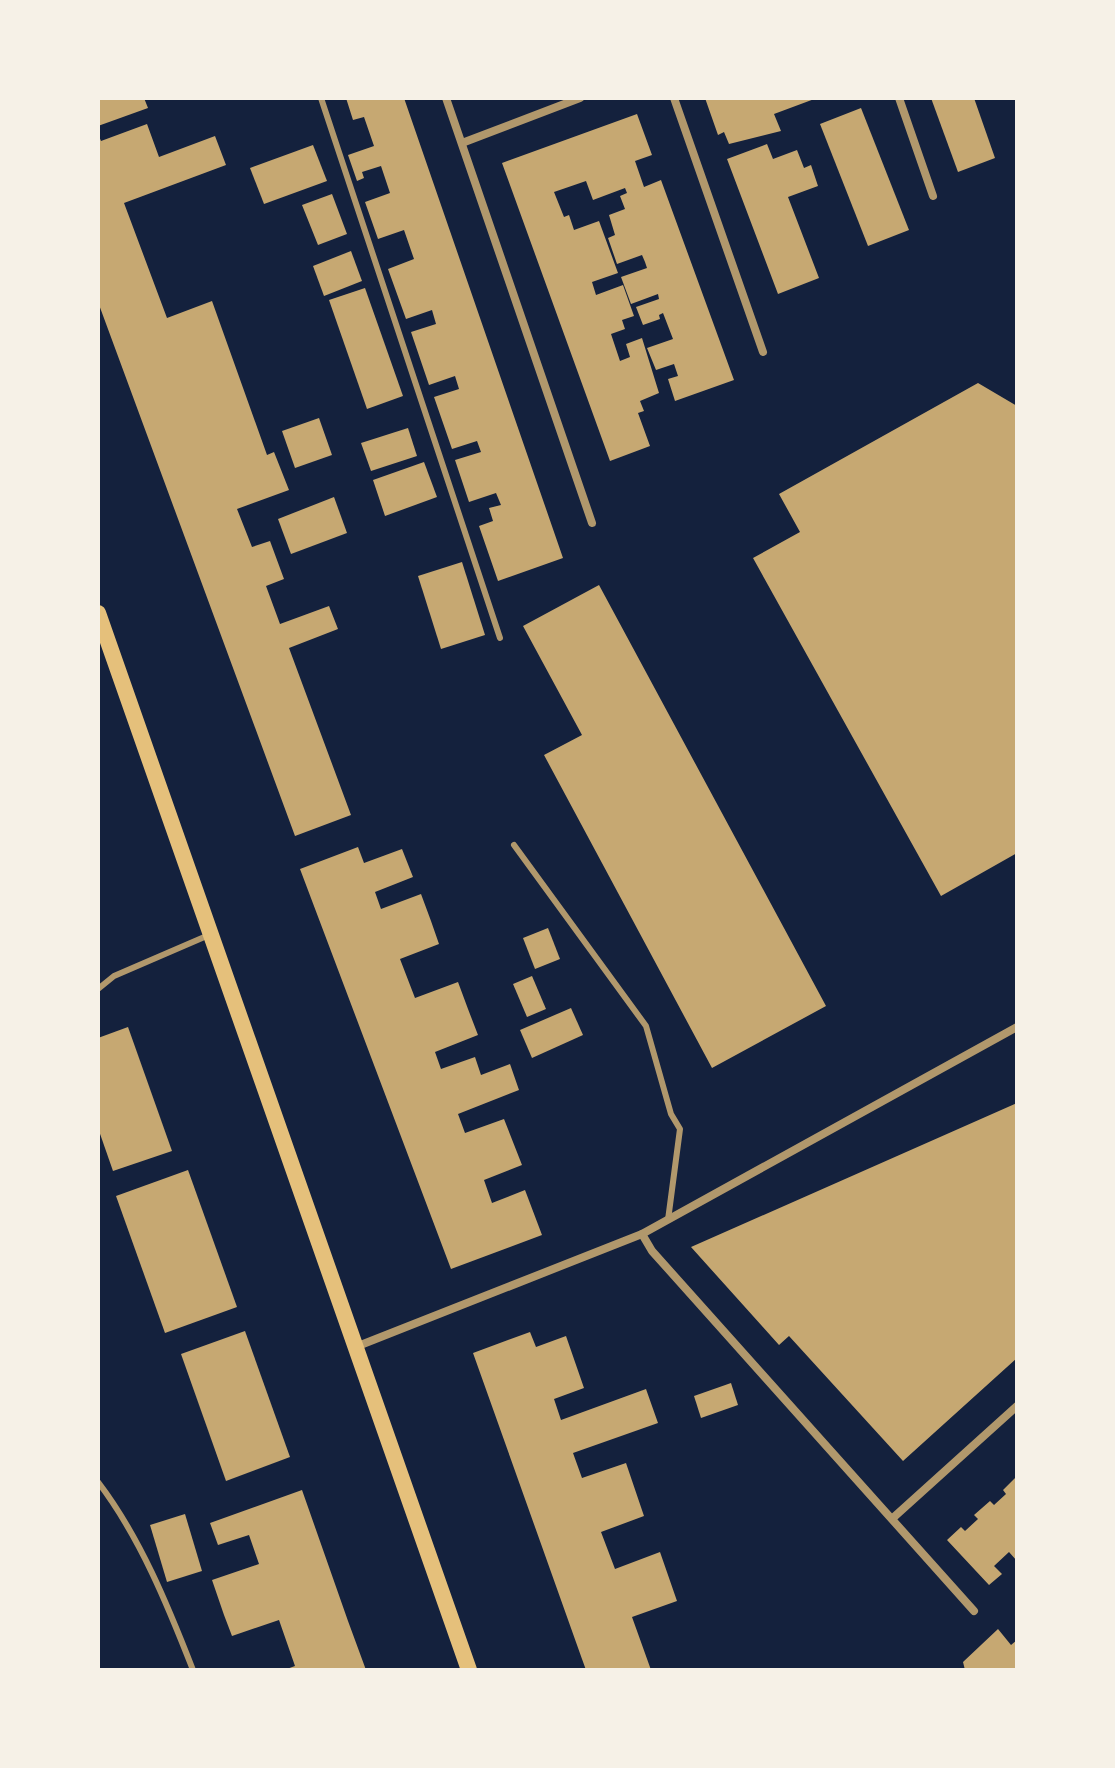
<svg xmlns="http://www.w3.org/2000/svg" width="1115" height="1768" viewBox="0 0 1115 1768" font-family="'Roboto Condensed',sans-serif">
	<rect width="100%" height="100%" fill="#14213d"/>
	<g fill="#c6a872">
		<path d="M98,98H144L148,108L98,126Z"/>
		<path d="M346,98H404L563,558L498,581L479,526L493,521L489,508L501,505L496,493L469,502L455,460L481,452L477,441L452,449L434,397L459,389L455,376L429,385L411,332L436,324L432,310L406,319L388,269L414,259L404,230L378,239L365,202L390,193L381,166L362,172L364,178L357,181L348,155L374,146L364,117L353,120Z"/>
		<path d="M705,98H817L774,114L781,131L729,144L724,132L718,135Z"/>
		<path d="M931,98H974L995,158L958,172Z"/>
		<path d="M861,108L909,230L868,246L820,124Z"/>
		<path d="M637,114L652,155L635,161L644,187L661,180L734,380L675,401L668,379L678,376L674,364L656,370L647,348L673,339L663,313L659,315L660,319L643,325L636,307L659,299L658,294L631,304L621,277L647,268L645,262L642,255L617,264L608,238L615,235L609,215L625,209L620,196L627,193L625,188L593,200L586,181L554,192L564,217L569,215L574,230L599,221L618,273L592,282L596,295L623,285L634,316L622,320L625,329L611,334L620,361L630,357L626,344L642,338L659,393L640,401L644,411L638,413L650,446L610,461L502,163Z"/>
		<path d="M147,124L159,157L215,136L226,165L124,203L167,318L212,301L267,455L274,452L289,490L237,509L252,547L270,541L284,579L266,586L280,624L329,606L338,629L289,648L351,815L295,836L98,302V134L101,141Z"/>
		<path d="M767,144L773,159L797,150L804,168L811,165L818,186L788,197L819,278L778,294L727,159Z"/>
		<path d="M313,145L327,181L264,204L250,168Z"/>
		<path d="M332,194L347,234L318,245L302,205Z"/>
		<path d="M351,251L362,281L324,296L313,266Z"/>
		<path d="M365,288L403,396L367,409L329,300Z"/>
		<path d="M978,383L1017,406V853L941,896L753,558L800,532L779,494Z"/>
		<path d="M319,418L332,455L295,468L282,431Z"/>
		<path d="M408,428L417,456L371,471L361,443Z"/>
		<path d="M424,462L437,497L385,516L373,480Z"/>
		<path d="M334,497L347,533L291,554L278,519Z"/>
		<path d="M462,562L485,635L441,649L418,576Z"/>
		<path d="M599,585L826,1006L712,1068L544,755L582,735L523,626Z"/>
		<path d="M358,847L364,863L402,849L413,877L375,892L381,909L421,894L431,921L439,944L400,959L415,998L458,982L468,1009L478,1035L435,1052L441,1069L475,1057L481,1075L510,1064L519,1090L458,1114L465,1133L504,1119L522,1165L484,1180L492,1203L525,1190L542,1235L451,1269L300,869Z"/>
		<path d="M548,928L560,959L535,969L523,938Z"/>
		<path d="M532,976L546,1009L527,1017L513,984Z"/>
		<path d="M571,1008L583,1035L532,1058L520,1030Z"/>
		<path d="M128,1027L172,1151L113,1171L98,1128V1038Z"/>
		<path d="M1017,1103V1358L903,1461L789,1336L779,1345L691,1247Z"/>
		<path d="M188,1170L237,1307L165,1333L116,1196Z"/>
		<path d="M245,1331L290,1457L226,1481L181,1354Z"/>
		<path d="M530,1332L536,1347L566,1336L584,1388L554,1399L561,1420L646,1389L658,1423L573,1453L582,1478L626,1463L644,1516L601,1532L615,1569L660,1552L677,1601L632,1617L651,1670H586L582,1659L473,1353Z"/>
		<path d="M731,1383L738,1405L701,1418L694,1396Z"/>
		<path d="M1017,1476V1561L1009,1552L994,1566L1002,1574L989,1585L947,1540L961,1527L965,1531L978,1519L974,1515L990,1501L994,1505L1006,1494L1003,1490Z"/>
		<path d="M302,1490L348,1621L366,1670H284L295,1666L279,1620L232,1636L224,1615L212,1580L259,1564L249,1535L218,1545L210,1523Z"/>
		<path d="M185,1514L202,1571L167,1582L150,1525Z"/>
		<path d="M998,1629L1011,1645L1017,1640V1670H965L963,1662Z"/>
	</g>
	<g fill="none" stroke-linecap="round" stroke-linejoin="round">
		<g stroke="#b1986c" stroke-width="6">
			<path d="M321,98L500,638"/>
			<path d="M514,845L646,1026L671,1114L680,1129L668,1220"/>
			<path d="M98,989L114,976L209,935"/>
			<path d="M98,1482C140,1537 168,1606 193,1670"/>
		</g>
		<g stroke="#b1986c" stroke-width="8">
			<path d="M446,98L592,523"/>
			<path d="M674,98L763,352"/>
			<path d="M899,98L933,196"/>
			<path d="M462,143L580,98"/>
			<path d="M642,1234L652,1251L974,1611"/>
			<path d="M358,1346L642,1234L1017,1027"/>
			<path d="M894,1517L1017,1406"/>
		</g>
		<path stroke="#e5c07b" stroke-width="16" d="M98,613L469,1670"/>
	</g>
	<rect width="1115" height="1768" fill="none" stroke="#f6f1e7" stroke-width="200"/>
</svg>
